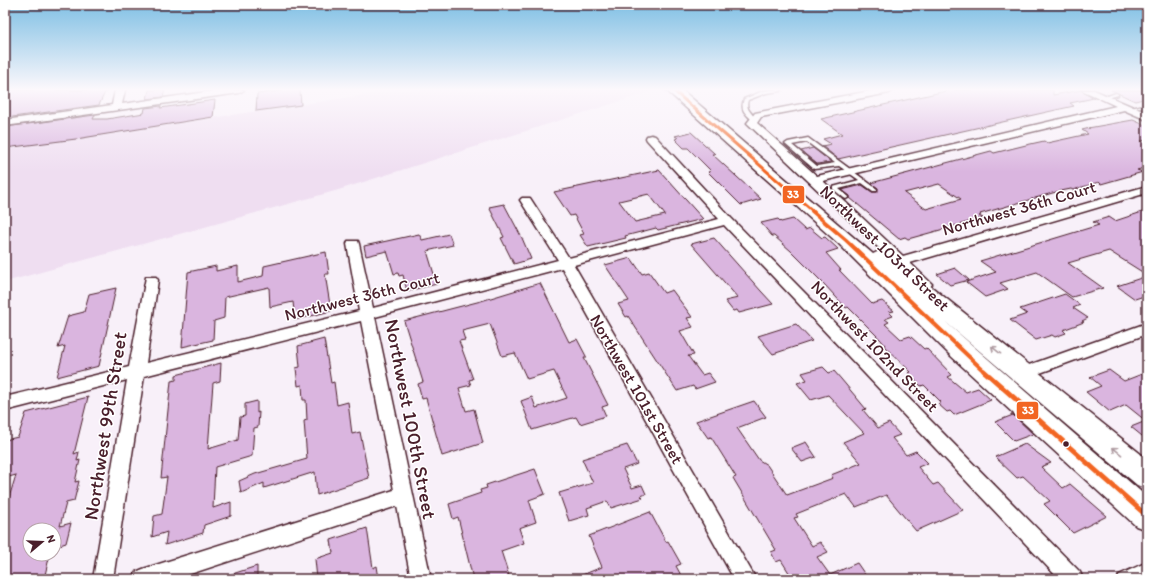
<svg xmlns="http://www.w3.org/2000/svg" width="1152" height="584" viewBox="0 0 1152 584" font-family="Itim,sans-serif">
	<rect width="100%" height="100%" fill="#f8f0f9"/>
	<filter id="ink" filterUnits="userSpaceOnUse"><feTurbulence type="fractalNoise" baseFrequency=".025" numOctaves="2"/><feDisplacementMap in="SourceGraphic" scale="8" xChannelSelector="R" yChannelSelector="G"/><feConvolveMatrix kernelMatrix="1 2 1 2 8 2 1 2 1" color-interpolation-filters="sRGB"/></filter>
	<g filter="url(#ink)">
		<path fill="#efdef1" d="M398,90H656L335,191L5,282V149Z"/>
		<g fill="#dab5df" stroke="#4a1f2b" fill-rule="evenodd">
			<path d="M5,90H106L99,105L5,118Z"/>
			<path d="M149,90H165L163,97L147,99Z"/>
			<path d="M288,90H300L301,105L256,111L257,94Z"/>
			<path d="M950,90H1053V95L1081,90L1094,98L1070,103L1074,106L1038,114L838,159L822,146L831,144L823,139L842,134L821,119Z"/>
			<path d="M1111,90H1147V98L1135,101Z"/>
			<path d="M215,100L213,117L76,139L5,148V127L95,115L93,119H107L144,113L145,108L161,106L160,108Z"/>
			<path d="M1133,120L1147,126V140L1141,141L1147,144V167L1137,170L1143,172L1101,184L1099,182L1073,190L1071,189L1056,192L980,214L981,215L979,216L983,218L908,239L905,237L899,239L850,198V196L842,190L862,185L872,192H877L878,188L871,183L991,151L994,153L1026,145L1044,141L1047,143L1088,134L1082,130L1090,128H1088ZM939,184L961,199L926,209L904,193Z"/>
			<path d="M691,132L715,154H712L761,199L741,205L708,172L711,171L688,148H684L675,139L678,138L675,136Z"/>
			<path d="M813,148L831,162L817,164L801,151Z"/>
			<path d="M659,170L703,219L658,230L656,228L625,236L626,238L588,247L580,235L584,234L574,215L570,216L554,192ZM649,194L665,215L635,222L619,201Z"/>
			<path d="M504,204L522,238L531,259L514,264L501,238L504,237L489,207Z"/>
			<path d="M1142,212L1147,214V275L1109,251L1068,263L1103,288L1072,297L1037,272L1000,283L1008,289L985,297L966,282L996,272L980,261L1099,225L1093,222L1109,217L1115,221Z"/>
			<path d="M778,219L781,222L793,219L805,230L810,228L822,238L825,237L838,249L826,253L841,270H839L872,304L882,301L894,311L889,312L893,316L885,319L889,322L885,324L901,339L910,336L924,349L926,348L952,375L948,377L966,392L978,388L991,400L954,415L950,411L947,412L938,404L941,402L924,385L921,386L908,373L911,372L884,346L885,345L881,340L848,307L846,308L824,284L791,251L774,236H772L761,223Z"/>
			<path d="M419,234L422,240L449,234L453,245L427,251L437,284L407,291L403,275L399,276L398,273L394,274L387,251L366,256L364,246Z"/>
			<path d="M714,238L761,291L773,304L739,313L737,310L733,311L725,301L738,298L691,244Z"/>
			<path d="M326,252L329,274H325L331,311L295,320L293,302L270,307L269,287L225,297L224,318L214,321L213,340L182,347L188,272L216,266V271L238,266V282L263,276L264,266Z"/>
			<path d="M631,258L642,274L649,272L664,293L672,290L692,317L687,318L693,327L680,331L694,355L688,356L702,375L708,373L715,382L695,389L693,386L677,391L628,316L626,317L618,304L629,301L605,265Z"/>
			<path d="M955,268L969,280L950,285L937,274Z"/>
			<path d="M1147,276V295L1135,299L1117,286Z"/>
			<path d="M540,283L569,342L577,339L587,358H584L608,405L602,407L606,416L580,424L576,417L532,430L521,401L532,397L536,408L567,398L554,371L527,379L515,353L502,356L490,324L462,331L465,340L459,341L473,379L469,380L471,385L459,388L466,411L474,409L483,443L442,456L426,398L422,399L418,384L423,382L404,321L481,301Z"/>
			<path d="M116,288L99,366L57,377L65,346L58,348L68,316L84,312L89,294Z"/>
			<path d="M1065,294L1080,305L1073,308L1088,318L1082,321L1084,322L1063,330L1066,333L1055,337L1052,335L1036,340L1010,320L1027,314L1020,309Z"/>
			<path d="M796,324L812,341L773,354L758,336Z"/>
			<path d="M324,339L331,383L334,382L337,405L348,402L352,434L360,432L369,478L317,495L315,472L264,488V483L241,493L239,481L255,474L307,459L304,421L307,420L306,400H303L302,385L298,386L296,368L300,367L298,346Z"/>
			<path d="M221,363L220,381L213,383L208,449L238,440L240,417L245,416V404L257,401V413L259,412L258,427L254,428L252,456L215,467L213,508L231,502V516L204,525L203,533L165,545L167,532L152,537L154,516L162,514L167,477L161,478L171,381L176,380V375Z"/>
			<path d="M823,367L829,373L834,371L841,379L866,409L863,410L878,428L889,423L900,435L892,438L906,455L916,451L928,463L918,467L933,485L938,483L963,510L916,531L886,495L856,507L846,494L796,514L798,517L794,518L812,546L820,542L828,552L817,557L830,575L857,563L868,579H793L781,560L776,562L771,552L776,550L733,478L736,477L711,437L708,438L696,421L754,401L766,417L737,428L759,460L767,465L787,495L833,478L831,475L861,463L843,442L864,433L828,395L811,400L797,383L807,380L802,373Z"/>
			<path d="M1109,370L1124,381L1147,372V440L1131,427L1146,421L1126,405L1110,412L1086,392L1101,386L1090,377Z"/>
			<path d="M88,397L74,454L79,452L77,461L80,460L75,482L79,481L74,501L66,503L60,526L71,523L66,543L54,547V530H30V554H50L44,579H5V505L7,504L16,475L5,478V440L18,437L26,413Z"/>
			<path d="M1013,415L1033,434L1014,441L995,422Z"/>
			<path d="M806,442L816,457L802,462L791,448Z"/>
			<path d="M1025,444L1051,463L1041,467L1063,488L1070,484L1107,516L1073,533L1044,504L1050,501L1023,476L1017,478L995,457Z"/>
			<path d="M627,445L637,464L623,469L632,488L642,485L646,494L641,496L643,498L611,508L607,501L587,508L589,515L569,521L559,493L593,483L582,459Z"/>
			<path d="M535,469L545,494L529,500L536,522L519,528L524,543L501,551L510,579H473L458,517L453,519L449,504L481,493L480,490L487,488L486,485Z"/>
			<path d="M650,512L666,542L668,541L681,564L676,566L683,579H572L602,567L589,536Z"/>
			<path d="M367,528L373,568L377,566L379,579H317L315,559L333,553L331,540Z"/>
			<path d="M257,566V579H223V577Z"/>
		</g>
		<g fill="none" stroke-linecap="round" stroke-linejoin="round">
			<g stroke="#4a1f2b" stroke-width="3">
				<g id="lane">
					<path d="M770,90H782L780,91L766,93L748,100C745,109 751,112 756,119L752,120C745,113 740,110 744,99L763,91Z"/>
					<path d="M1116,93L1118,94V95L1104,99L1102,98Z"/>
					<path d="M1147,104V106L1130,110L1128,109Z"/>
					<path d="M808,138L877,189V191H873L862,183L839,189L849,197L846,199L844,198L833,189V187L859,180L839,166L814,169L785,144L788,142ZM807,142L835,163L817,166L792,145Z"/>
					<path d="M1147,562V572L1134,579H1118L1119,575Z"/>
				</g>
			</g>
			<g stroke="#4a1f2b" stroke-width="3">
				<g id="street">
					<path d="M115,90H125L122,104L220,90H244L239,93L5,126V120L112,105Z"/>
					<path d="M875,90H894L889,93L761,117L757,123L817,176L1116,106L1082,90H1094L1147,113V120L1124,110L823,181L903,256L1147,186V193L910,263L932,284L930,287H920L747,123L755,113Z"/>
					<path d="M651,135L655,136L731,218L1080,572L1083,579H1059L724,225L574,265L756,579H734L562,268L375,317L431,579H411L397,506L175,579H133L136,572L143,569L394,490L361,321L144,376L113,579H93L127,380L5,411V397L129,367L146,277H156L158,280L146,363L359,311L347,244L348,241H358L359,244L373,308L558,260L520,200L522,198H530L569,258L719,219L647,140L646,138L647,136Z"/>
					<path d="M1147,323V334L1018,381L1012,379L1010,375L1012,371Z"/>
				</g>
			</g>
			<g stroke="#4a1f2b" stroke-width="3">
				<path id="primary" d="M666,90H682L873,254L881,250L888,252L1147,459V489L1137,485L942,319L1147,497V530L1136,526L951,356L839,244Z"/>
			</g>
			<use href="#lane" fill="#fff" fill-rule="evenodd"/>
			<use href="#street" fill="#fff" fill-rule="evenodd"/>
			<use href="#primary" fill="#fff" fill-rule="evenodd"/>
			<g stroke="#fff" stroke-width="5">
				<path id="bus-1-far2" d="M673,90L814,212"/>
			</g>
			<g stroke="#fff" stroke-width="7">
				<path id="bus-1-far1" d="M812,211L846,240L985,372"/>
			</g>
			<g stroke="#fff" stroke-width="8">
				<path id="bus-1" d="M984,371L1147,516"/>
			</g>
			<use href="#bus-1-far2" stroke="#f26522" stroke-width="3"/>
			<use href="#bus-1-far1" stroke="#f26522" stroke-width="4"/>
			<use href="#bus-1" stroke="#f26522" stroke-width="5"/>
		</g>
		<defs><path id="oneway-shaft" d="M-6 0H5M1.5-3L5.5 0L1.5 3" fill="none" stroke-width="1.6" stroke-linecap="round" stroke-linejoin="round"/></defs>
		<g stroke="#ae9aa0">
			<use href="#oneway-shaft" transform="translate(996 350) rotate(-141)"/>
			<use href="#oneway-shaft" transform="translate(1117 451) rotate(-140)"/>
		</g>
	</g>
	<linearGradient id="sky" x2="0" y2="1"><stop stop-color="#7ebfe4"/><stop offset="0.52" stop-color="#fcf8fc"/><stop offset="1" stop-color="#fcf8fc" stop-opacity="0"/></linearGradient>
	<rect width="1152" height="172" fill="url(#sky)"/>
	<circle fill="#4a1f2b" stroke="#fff" stroke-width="1.5" cx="1066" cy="444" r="3.5"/>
	<g text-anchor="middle" stroke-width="3" stroke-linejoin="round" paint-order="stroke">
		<g font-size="17" fill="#4a1f2b" stroke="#fff">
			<text transform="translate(1019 208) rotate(-16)" y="6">Northwest 36th Court</text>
			<text transform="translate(885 248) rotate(44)" y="6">Northwest 103rd Street</text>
			<text transform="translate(362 296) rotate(-14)" y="6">Northwest 36th Court</text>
			<text transform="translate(875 346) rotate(46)" y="6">Northwest 102nd Street</text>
			<text transform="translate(637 389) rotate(60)" y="6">Northwest 101st Street</text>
		</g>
		<g font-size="20" fill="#4a1f2b" stroke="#fff">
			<text transform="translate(411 419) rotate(79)" y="7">Northwest 100th Street</text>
			<text transform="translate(105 426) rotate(-81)" y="7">Northwest 99th Street</text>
		</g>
	</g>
	<g stroke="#fff" stroke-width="1.5">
		<rect x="782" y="185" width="23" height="19" rx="4" fill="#f26522"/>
		<rect x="1016" y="401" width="23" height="19" rx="4" fill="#f26522"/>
	</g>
	<g font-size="11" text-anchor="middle" font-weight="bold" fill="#fff">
		<text x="793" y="198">33</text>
		<text x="1028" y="414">33</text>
	</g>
	<rect width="1152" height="584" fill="none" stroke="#fff" stroke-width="20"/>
	<rect x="10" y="10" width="1132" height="564" fill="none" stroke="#4a1f2b" stroke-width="1.5" filter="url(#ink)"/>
	<g transform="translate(42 542) rotate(71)"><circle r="19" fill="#ffffff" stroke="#b7a5aa"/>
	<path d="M0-3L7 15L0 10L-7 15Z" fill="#4a1f2b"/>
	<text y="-6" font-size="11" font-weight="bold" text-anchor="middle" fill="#4a1f2b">N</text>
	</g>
</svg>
